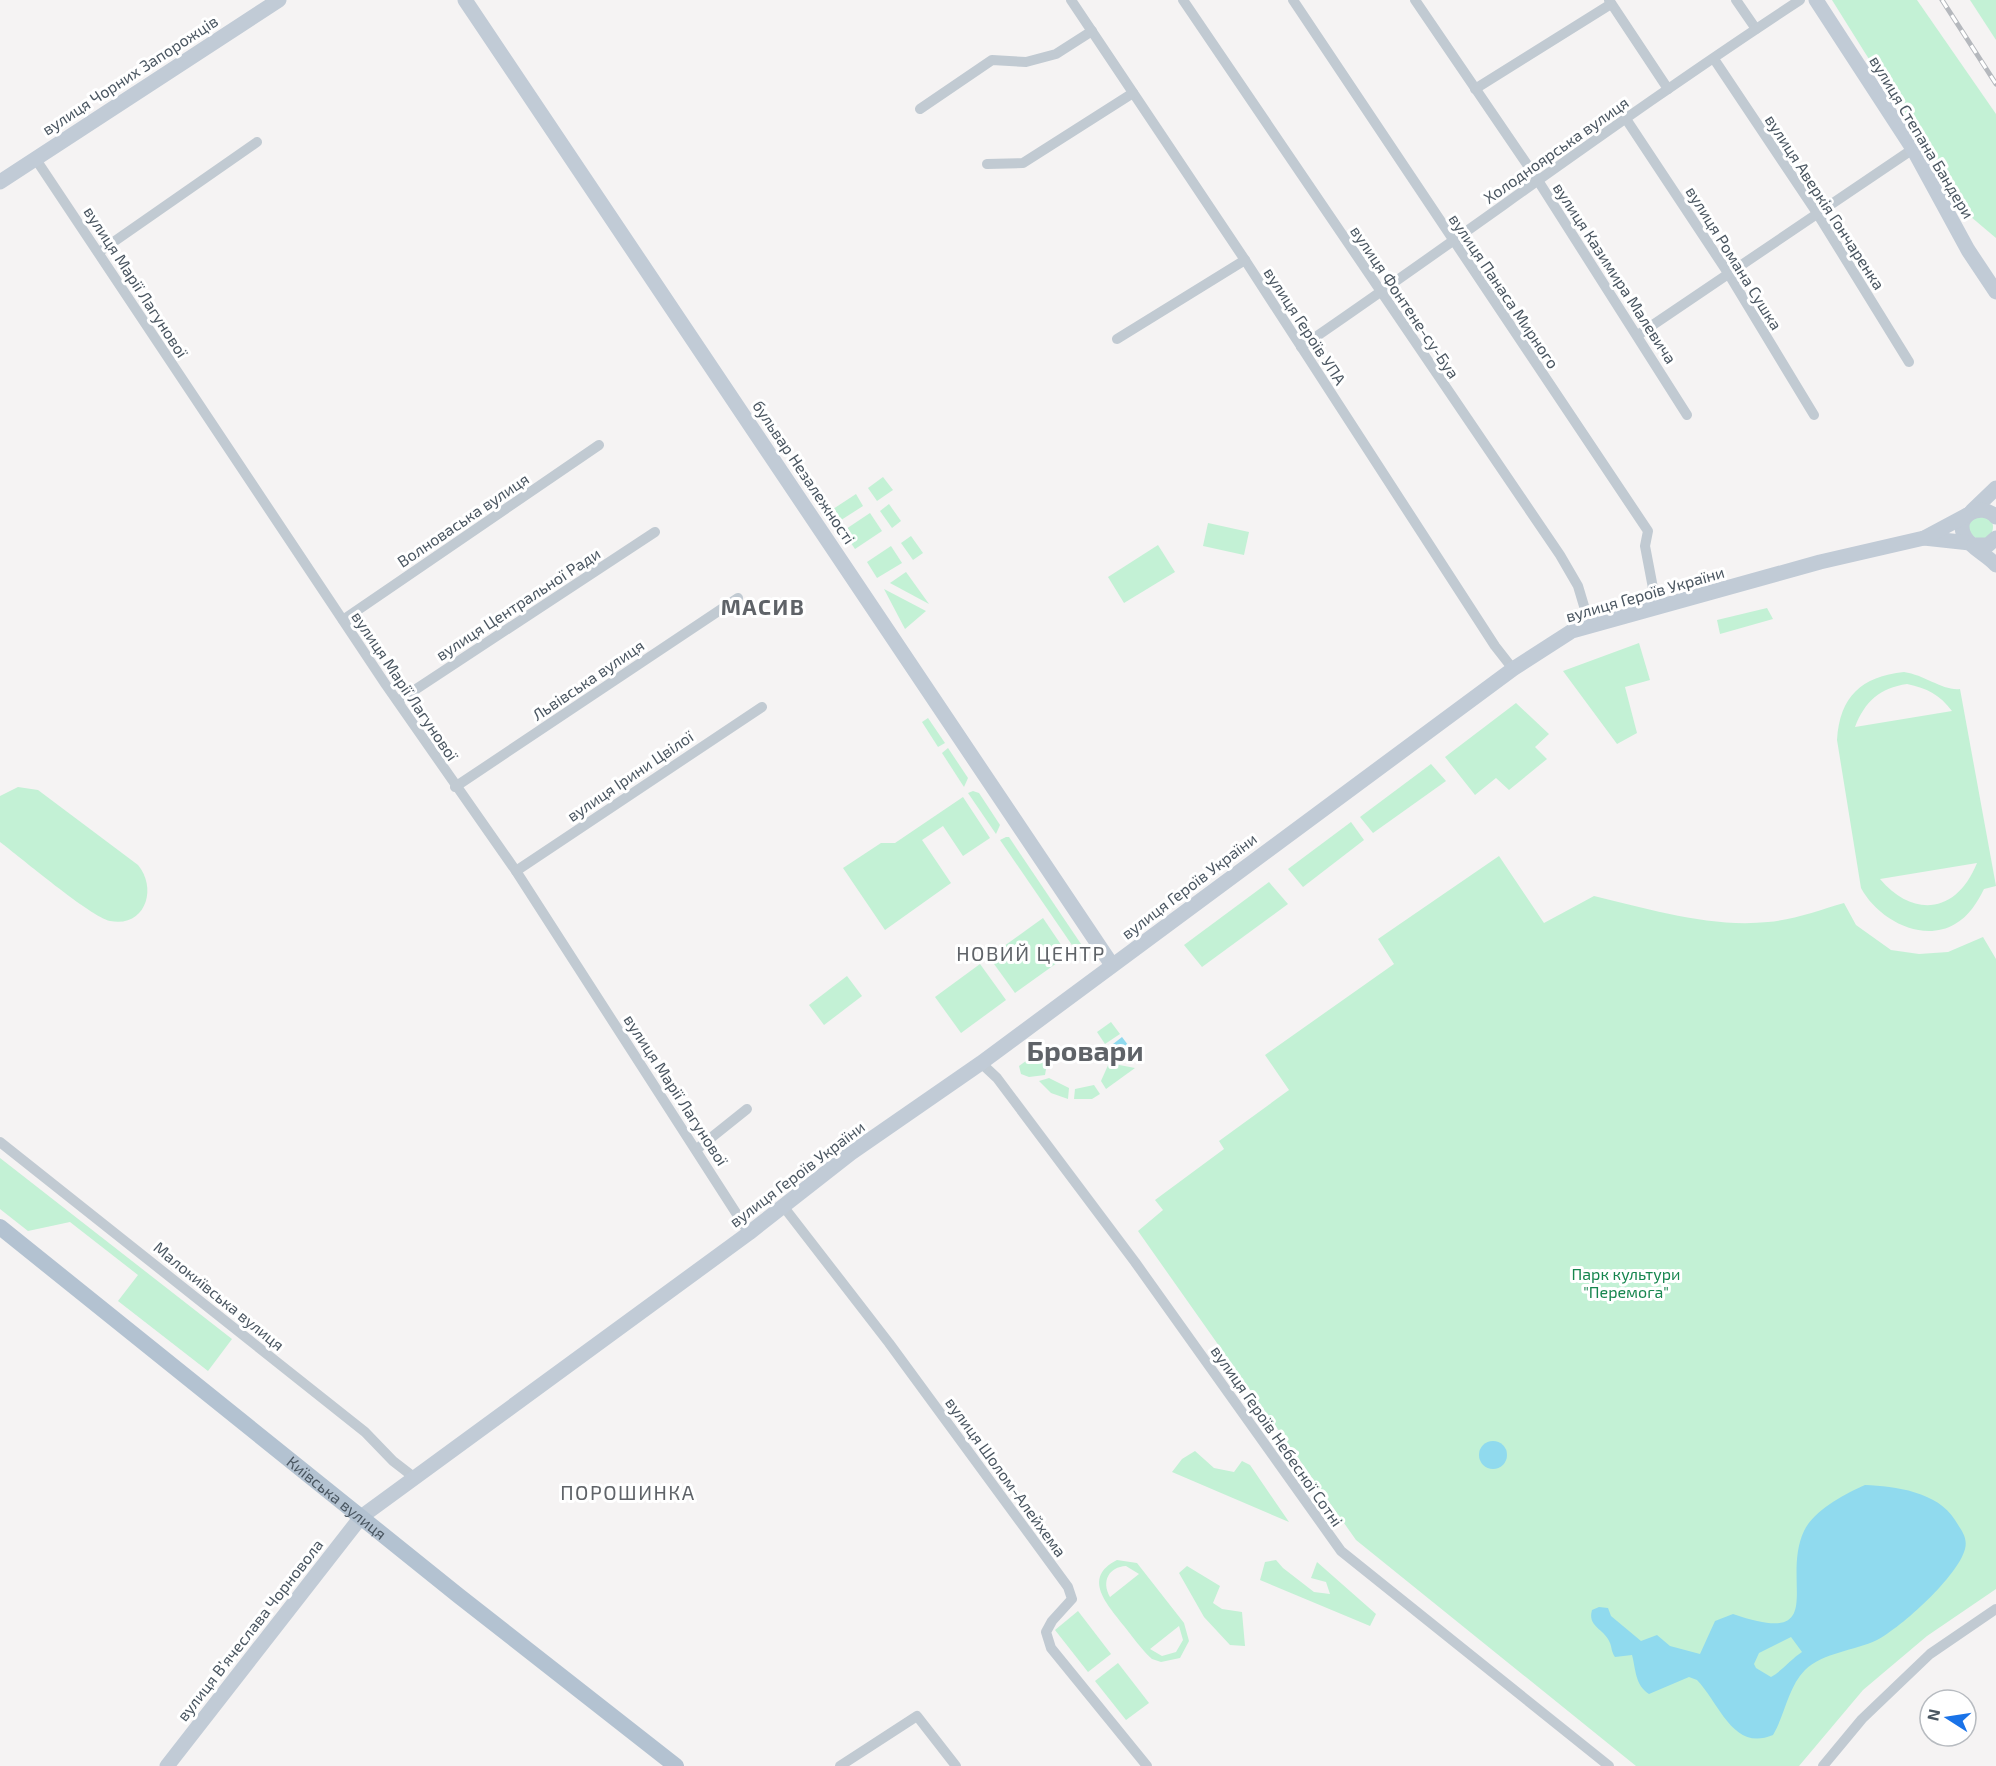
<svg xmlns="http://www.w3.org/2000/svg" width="1996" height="1766" viewBox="0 0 1996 1766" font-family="'Exo 2',sans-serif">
	<rect width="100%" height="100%" fill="#f5f3f3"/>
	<g fill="#c3f1d5" fill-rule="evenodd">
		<path d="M1832,0H1917L1996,114V238L1964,211Z"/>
		<path d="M1970,0H1996V40Z"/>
		<path d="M883,477L893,490L877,501L868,488Z"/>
		<path d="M856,494L863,506L838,522L830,511Z"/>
		<path d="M889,504L901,521L892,528L880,511Z"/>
		<path d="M870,513L882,531L855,549L843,531Z"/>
		<circle cx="1981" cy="527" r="12"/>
		<path d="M1208,523L1249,532L1244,555L1203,546Z"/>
		<path d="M911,536L923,553L913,560L901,543Z"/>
		<path d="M1158,545L1175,572L1124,603L1108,577Z"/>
		<path d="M891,546L902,563L877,578L867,562Z"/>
		<path d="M906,572L929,604L890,583Z"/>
		<path d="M884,589L926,611L905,629Z"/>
		<path d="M1767,608L1773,619L1720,634L1717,620Z"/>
		<path d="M1639,643L1650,680L1625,687L1637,733L1617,744L1563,671Z"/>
		<path d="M1904,672C1925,675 1943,691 1960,689L1996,886L1984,889C1977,903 1969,916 1955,924C1921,944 1877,918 1861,888L1837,740C1840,696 1861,677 1904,672ZM1907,684C1927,688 1940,695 1952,711L1855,727C1865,701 1880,688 1907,684ZM1977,863C1957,913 1914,919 1880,879Z"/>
		<path d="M1516,703L1549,734L1535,747L1547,759L1509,790L1496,778L1475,795L1445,757Z"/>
		<path d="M928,718L945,743L938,747L922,722Z"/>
		<path d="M948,748L968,778L964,787L942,753Z"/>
		<path d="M1431,764L1446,781L1373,833L1360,817Z"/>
		<path d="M18,787L38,790L138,865C158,889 145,928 110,921C91,917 20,857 0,842V796Z"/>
		<path d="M973,791L979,793L1000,825L996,834L968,793Z"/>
		<path d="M963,797L990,838L963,856L943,826L922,840L951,883L885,930L843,868L881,843H895Z"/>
		<path d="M1351,822L1364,840L1303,887L1288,869Z"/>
		<path d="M1006,837H1009L1081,944L1074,948L1000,840Z"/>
		<path d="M1499,856L1544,923L1594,896C1649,909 1710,928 1768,922C1793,920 1820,910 1844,903L1856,925L1891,950L1919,954L1948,952L1983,937L1996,959V1589L1927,1636L1863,1690L1799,1766H1636L1356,1540L1138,1231L1163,1210L1155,1200L1224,1149L1219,1141L1289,1090L1265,1055L1394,964L1378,939Z"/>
		<path d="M1269,882L1288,904L1202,967L1184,945Z"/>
		<path d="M1043,918L1068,955L1015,993L989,957Z"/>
		<path d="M980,964L1006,1000L961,1033L935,997Z"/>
		<path d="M847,976L862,996L824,1025L809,1005Z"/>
		<path d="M1111,1022L1120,1034L1105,1044L1097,1032Z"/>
		<path d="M1037,1053L1044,1054L1048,1058L1045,1075L1029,1077L1021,1074L1019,1066Z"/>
		<path d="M1109,1063L1135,1068L1106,1089L1101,1081Z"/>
		<path d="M1049,1078L1069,1088L1068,1099L1051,1093L1039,1081Z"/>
		<path d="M1094,1085L1100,1094L1092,1099H1074L1075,1089Z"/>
		<path d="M0,1158L232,1339L208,1371L118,1301L138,1275L70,1222L28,1231L0,1209Z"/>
		<path d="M1195,1451L1214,1468L1234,1472L1242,1461L1250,1465L1289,1522L1172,1472L1182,1459Z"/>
		<path d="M1117,1560L1137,1563L1184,1623L1189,1641L1180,1658L1161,1662L1152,1659C1141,1649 1133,1637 1124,1626C1108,1605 1081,1578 1117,1560ZM1126,1566L1139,1574L1110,1597C1101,1581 1109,1567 1126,1566ZM1179,1626L1183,1640L1176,1652L1162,1656L1150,1649Z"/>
		<path d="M1276,1560L1283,1568L1314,1592L1330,1594L1326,1582L1311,1578L1317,1562L1376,1614L1370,1626L1260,1580L1265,1562Z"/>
		<path d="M1187,1566L1220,1586L1213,1603L1222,1609L1242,1612L1245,1646L1230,1645L1204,1617L1179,1573Z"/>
		<path d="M1078,1611L1111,1654L1088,1672L1055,1630Z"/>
		<path d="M1118,1663L1149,1703L1126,1720L1095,1681Z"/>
	</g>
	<g fill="#90daee" fill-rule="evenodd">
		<path d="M1122,1037L1131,1049L1118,1058L1109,1057L1108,1048Z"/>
		<circle cx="1493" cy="1455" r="14"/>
		<path d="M1865,1485C1895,1486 1938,1492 1955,1520C1961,1530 1968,1537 1965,1549C1958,1576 1902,1627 1877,1640C1854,1651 1824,1652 1805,1670C1788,1687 1785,1715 1773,1735C1733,1752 1720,1704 1697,1680L1689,1677L1649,1694C1635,1685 1636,1670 1632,1655L1615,1657C1611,1651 1612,1648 1610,1643C1605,1629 1587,1627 1592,1610L1599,1607L1608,1608L1611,1616L1641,1641L1657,1635L1670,1646L1700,1654L1715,1621L1733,1614C1831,1648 1780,1582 1804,1531C1813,1511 1846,1493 1865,1485ZM1791,1637L1802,1652C1791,1659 1782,1671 1771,1677L1756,1668L1754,1664L1759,1653Z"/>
	</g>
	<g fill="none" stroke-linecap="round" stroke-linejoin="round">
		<g stroke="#c1cad2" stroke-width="10">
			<path d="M1071,0L1245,260L1495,646L1513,669"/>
			<path d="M1183,0L1560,555L1578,586L1590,626"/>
			<path d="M1293,0L1648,531L1645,546L1657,609"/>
			<path d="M1415,0L1537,179L1687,415"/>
			<path d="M1609,0L1668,89"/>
			<path d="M1736,0L1756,29"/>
			<path d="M1714,59L1817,213L1909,362"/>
			<path d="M1475,89L1611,4"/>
			<path d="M920,109L992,60L1026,62L1056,54L1092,31"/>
			<path d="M1626,119L1728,273L1814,415"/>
			<path d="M35,158L386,685L516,871L749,1233"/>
			<path d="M987,164L1023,163L1133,93"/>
			<path d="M99,252L257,142"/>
			<path d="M1638,335L1913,149"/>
			<path d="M1117,339L1245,260"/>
			<path d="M1301,347C1468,233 1630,111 1800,0"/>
			<path d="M343,620L599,445"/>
			<path d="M398,701L655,532"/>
			<path d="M455,787L738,598"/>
			<path d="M516,871L762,707"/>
			<path d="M981,1063L997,1078L1135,1262L1341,1551L1609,1766"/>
			<path d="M0,1142L365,1432L393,1461L415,1478"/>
			<path d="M697,1149L747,1109"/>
			<path d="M783,1206L889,1343L1068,1587L1072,1599L1052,1621L1046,1632L1051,1648L1147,1766"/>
			<path d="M840,1766L917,1716L956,1766"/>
			<path d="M1823,1766L1862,1719L1930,1654L1996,1609"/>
		</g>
		<g stroke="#c1cbd6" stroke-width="15">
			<path d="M465,0L1112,965"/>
			<path d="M1816,0L1913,149L1968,250L1996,292"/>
			<path d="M0,182L279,0"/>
			<path d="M1972,511L1996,488"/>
			<path d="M1996,517C1981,501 1953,516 1965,537C1971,548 1987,555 1996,565"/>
			<path d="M1924,538L1970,543"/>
			<path d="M1974,545H1988L1996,538"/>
			<path d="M167,1766L361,1517L749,1233L851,1153L981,1063L1513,669L1572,631L1820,562L1924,538L1967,515"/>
		</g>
		<path stroke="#b3c2d1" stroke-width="16" id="s1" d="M0,1227L459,1596L676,1766"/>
		<g stroke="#b5b8bd" stroke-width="5">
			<path id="rail" d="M1942,0L1996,84"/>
		</g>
		<use href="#rail" stroke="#fff" stroke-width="3" stroke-dasharray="9" stroke-linecap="butt"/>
	</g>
	<g text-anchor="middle" stroke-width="6" stroke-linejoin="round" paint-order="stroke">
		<g font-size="16" fill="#4a5661" stroke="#fff">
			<text transform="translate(130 75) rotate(-33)" y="6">вулиця Чорних Запорожців</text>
			<text transform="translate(1922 137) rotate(59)" y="6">вулиця Степана Бандери</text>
			<text transform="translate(1556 150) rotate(-35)" y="6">Холодноярська вулиця</text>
			<text transform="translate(1825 202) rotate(57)" y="6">вулиця Аверкія Гончаренка</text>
			<text transform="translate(1734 258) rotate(58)" y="6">вулиця Романа Сушка</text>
			<text transform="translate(1615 273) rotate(57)" y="6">вулиця Казимира Малевича</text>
			<text transform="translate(136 282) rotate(57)" y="6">вулиця Марії Лагунової</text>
			<text transform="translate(1504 291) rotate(56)" y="6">вулиця Панаса Мирного</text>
			<text transform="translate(1405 302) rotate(56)" y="6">вулиця Фонтене-су-Буа</text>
			<text transform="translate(1305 326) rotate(57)" y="6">вулиця Героїв УПА</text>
			<text transform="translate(804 472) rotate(56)" y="6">бульвар Незалежності</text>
			<text transform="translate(463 520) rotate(-34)" y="6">Волноваська вулиця</text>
			<text transform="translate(1645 594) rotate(-16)" y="6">вулиця Героїв України</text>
			<text transform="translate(518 604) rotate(-33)" y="6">вулиця Центральної Ради</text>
			<text transform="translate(588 680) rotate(-34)" y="6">Львівська вулиця</text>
			<text transform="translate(405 686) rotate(56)" y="6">вулиця Марії Лагунової</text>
			<text transform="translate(630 776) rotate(-34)" y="6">вулиця Ірини Цвілої</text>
			<text transform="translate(1189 886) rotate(-37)" y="6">вулиця Героїв України</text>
			<text transform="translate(676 1090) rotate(57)" y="6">вулиця Марії Лагунової</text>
			<text transform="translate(797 1174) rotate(-37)" y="6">вулиця Героїв України</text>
			<text transform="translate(219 1296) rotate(39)" y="6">Малокиївська вулиця</text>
			<text transform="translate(1277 1436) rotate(55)" y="6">вулиця Героїв Небесної Сотні</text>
			<text transform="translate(1006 1477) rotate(54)" y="6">вулиця Шолом-Алейхема</text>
			<text dy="6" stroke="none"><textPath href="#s1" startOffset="432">Київська вулиця</textPath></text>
			<text transform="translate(250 1630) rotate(-52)" y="6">вулиця Вʼячеслава Чорновола</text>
		</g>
		<g font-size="16" fill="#17864f" stroke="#fff">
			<text x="1626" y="1280">Парк культури<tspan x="1626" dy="18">"Перемога"</tspan></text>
		</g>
		<g font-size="20" letter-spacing="1.5" fill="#5f6368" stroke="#fff">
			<text x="1031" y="961">НОВИЙ ЦЕНТР</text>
			<text x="628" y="1500">ПОРОШИНКА</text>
		</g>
		<g font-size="22" font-weight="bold" letter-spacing="1.5" fill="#5f6368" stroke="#fff">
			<text x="763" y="615">МАСИВ</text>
		</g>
		<g font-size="28" font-weight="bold" fill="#5f6368" stroke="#fff">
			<text x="1085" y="1061">Бровари</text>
		</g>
	</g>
	<g transform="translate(1948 1718) rotate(282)"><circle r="28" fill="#ffffff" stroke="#b7bbc0" stroke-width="1.5"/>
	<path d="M0-4.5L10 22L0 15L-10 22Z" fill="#1a73e8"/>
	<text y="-9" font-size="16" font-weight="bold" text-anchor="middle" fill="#4a5661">N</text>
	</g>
</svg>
